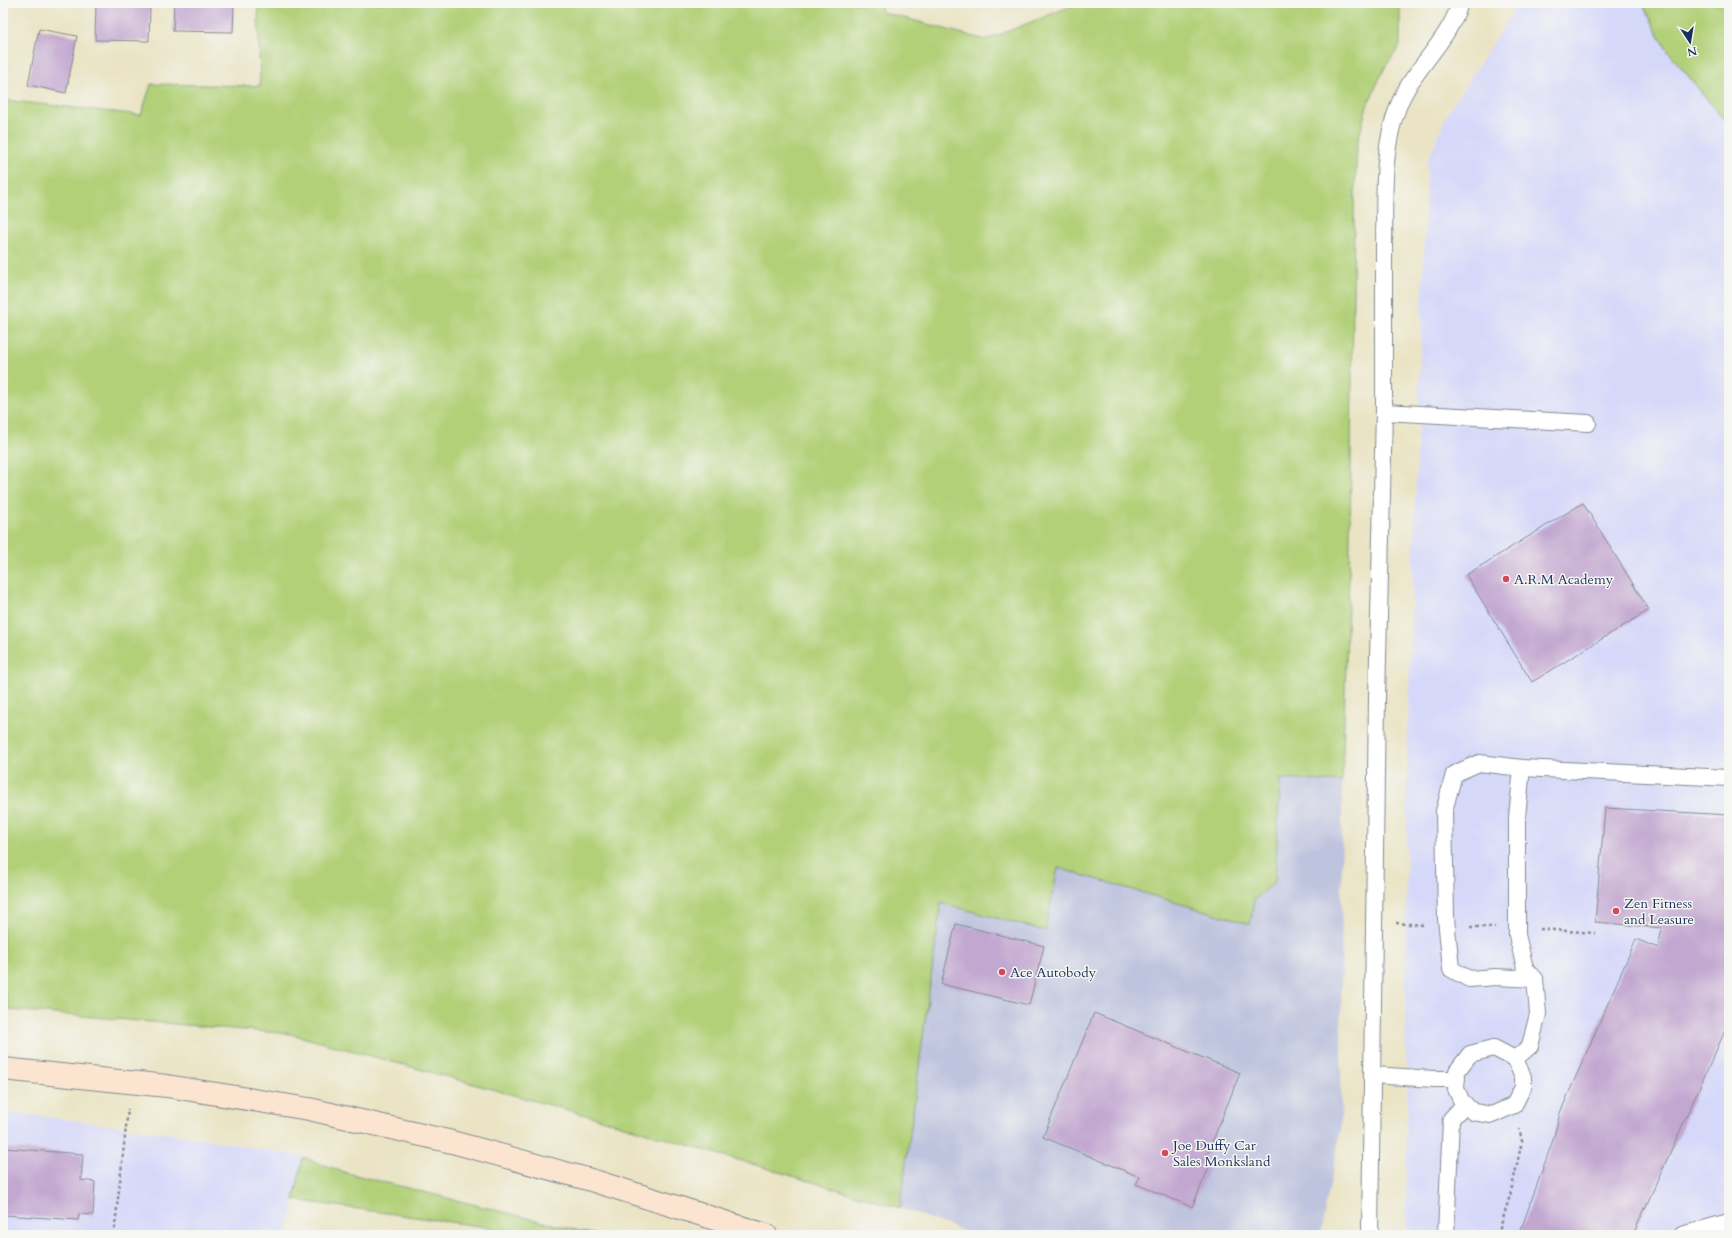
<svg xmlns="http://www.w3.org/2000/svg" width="1732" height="1238" viewBox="0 0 1732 1238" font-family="Cardo,serif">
	<rect width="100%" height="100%" fill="#f6f6f2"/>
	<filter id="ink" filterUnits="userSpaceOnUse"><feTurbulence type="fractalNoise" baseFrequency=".025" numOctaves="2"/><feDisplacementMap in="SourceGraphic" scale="8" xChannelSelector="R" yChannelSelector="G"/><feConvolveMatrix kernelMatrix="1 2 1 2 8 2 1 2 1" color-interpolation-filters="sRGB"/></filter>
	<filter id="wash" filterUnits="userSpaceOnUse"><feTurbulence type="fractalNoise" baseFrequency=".012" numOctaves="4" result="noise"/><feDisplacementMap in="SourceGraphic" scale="16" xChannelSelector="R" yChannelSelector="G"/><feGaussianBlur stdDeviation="0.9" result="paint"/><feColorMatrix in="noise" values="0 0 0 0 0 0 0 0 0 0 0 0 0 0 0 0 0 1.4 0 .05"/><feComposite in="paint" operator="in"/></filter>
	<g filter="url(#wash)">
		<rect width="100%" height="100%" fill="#eae4c4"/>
		<g fill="#d6d8f9">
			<path d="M1513,3H1642L1667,50L1729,126V1235H1406V1125L1408,1116L1405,1030L1408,714L1427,162L1447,114L1513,12Z"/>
			<path d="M3,1112L65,1119L193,1137L303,1157L287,1235H3Z"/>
		</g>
		<g fill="#bec3de">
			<path d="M1280,779L1342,782L1341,1129L1320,1235H974L900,1208L941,903L1045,931L1058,868L1250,924L1254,900L1275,882Z"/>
			<path d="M3,988L10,1010L3,1009Z"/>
		</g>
		<g fill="#b1d077" stroke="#66806a">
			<path d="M260,3H880L882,12L986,40L1079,3H1400V46L1384,69L1367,106L1357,145L1354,216L1350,544L1342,782L1280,779L1275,882L1254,900L1250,924L1058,868L1045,931L941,903L900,1208L597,1118L291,1034L10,1010L3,988V100L141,115L151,84L260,86L258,5Z"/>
			<path d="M1642,3H1729V126L1667,50Z"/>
			<path d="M303,1157L343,1172L596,1235H530L521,1232L294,1200Z"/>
		</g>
		<g id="blocks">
			<g fill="#c2a7d0">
				<path d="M174,3H234L233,32L173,31Z"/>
				<path d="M96,5L150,6L149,41L95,40Z"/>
				<path d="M39,29L77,36L66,93L28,85Z"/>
				<path d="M1583,503L1649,610L1532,682L1466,575Z"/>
				<path d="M1605,808L1729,815V1022L1633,1235H1519L1553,1140L1560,1113L1636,939L1658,948L1662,928L1595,922Z"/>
				<path d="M956,924L1044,946L1029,1005L941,984Z"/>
				<path d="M1094,1013L1240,1073L1205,1160L1211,1163L1192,1207L1136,1184L1140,1177L1043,1137Z"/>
				<path d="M3,1148L83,1154L81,1180L95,1182L93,1215L79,1214L78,1220L3,1215Z"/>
			</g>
		</g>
	</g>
	<g filter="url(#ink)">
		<use href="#blocks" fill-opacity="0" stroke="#828a91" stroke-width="1"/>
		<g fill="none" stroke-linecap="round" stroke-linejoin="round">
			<g stroke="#828a91" stroke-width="18">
				<g id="lane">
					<path d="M1384,412C1384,358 1384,303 1384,248C1385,202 1381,151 1398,107C1412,69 1448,43 1460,3"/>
					<path d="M1522,768L1517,817V935L1525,968L1535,979"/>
					<path d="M1494,1048L1515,1059L1523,1077V1087L1514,1105L1492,1115L1473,1112L1462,1102L1456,1089L1457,1071L1470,1054Z"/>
					<path d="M1515,1059L1530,1046L1538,1014L1535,979L1496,977L1469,979L1451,969L1446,918L1444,811L1454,774L1479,763L1522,768L1729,778"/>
					<path d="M1372,1075L1434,1079H1457"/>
					<path d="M1370,1235L1377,698L1384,412L1588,423"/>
					<path d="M1446,1235L1451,1119L1465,1104"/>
					<path d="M1682,1235L1729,1222"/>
				</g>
			</g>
			<g stroke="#828a91" stroke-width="24">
				<path id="secondary" d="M3,1069L167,1086L309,1109L452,1142L591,1180L766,1235"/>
			</g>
			<g stroke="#828a91" stroke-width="2.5" stroke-dasharray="3 3" stroke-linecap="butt">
				<path d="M1396,923L1423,925"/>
				<path d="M1470,927H1495"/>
				<path d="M1540,929L1595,933"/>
				<path d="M114,1235L128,1109"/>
				<path d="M1498,1235L1511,1192L1522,1141L1519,1129"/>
			</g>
			<use href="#lane" stroke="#fff" stroke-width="16"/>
			<use href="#secondary" stroke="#fce5d0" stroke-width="22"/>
		</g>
	</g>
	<g fill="#d1495b" stroke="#f6f6f2" stroke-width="1.5">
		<circle cx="1506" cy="579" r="4"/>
		<circle cx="1616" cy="911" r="4"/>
		<circle cx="1002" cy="972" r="4"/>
		<circle cx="1165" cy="1153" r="4"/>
	</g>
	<g text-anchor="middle" stroke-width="3" stroke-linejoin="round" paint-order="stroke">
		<g font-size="14" fill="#1b2f5e" stroke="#f6f6f2" text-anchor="start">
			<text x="1514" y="584">A.R.M Academy</text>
			<text x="1624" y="908">Zen Fitness<tspan x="1624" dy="16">and Leasure</tspan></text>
			<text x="1010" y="977">Ace Autobody</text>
			<text x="1173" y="1150">Joe Duffy Car<tspan x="1173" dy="16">Sales Monksland</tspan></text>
		</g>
	</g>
	<rect width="1732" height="1238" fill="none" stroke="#f6f6f2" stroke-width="16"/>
	<g transform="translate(1690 42) rotate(168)" stroke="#f6f6f2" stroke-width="3" paint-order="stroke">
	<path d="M0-3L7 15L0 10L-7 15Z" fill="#1b2f5e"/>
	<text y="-6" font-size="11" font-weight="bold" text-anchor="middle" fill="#1b2f5e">N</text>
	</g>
</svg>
